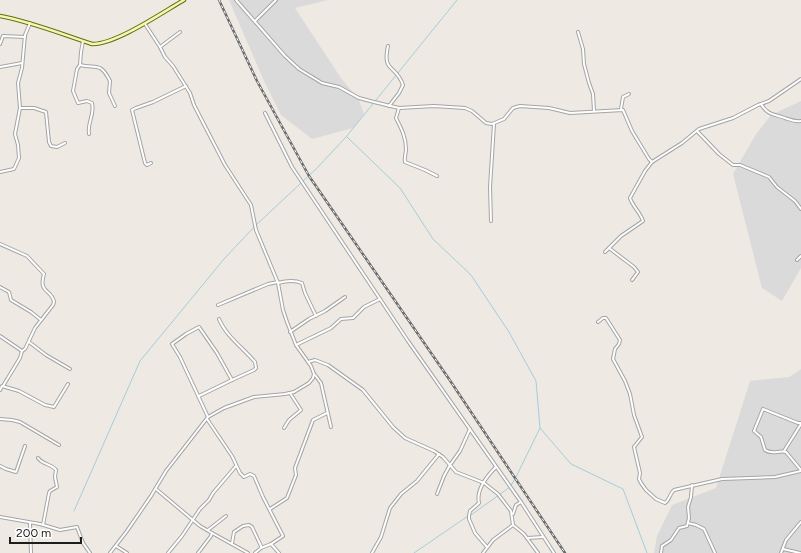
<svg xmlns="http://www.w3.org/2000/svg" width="801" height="553" viewBox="0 0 801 553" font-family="Figtree,sans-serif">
	<rect width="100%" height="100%" fill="#eeeae3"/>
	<g fill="#dbdada">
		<path d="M229,0H328L295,8L341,78L359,100L364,114L353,128L312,139L281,115L264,81Z"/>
		<path d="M801,101V268L782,301L762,288L733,174L756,134L771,115Z"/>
		<path d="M801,369V553H654L657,536L672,505L716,488L750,381L789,377Z"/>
	</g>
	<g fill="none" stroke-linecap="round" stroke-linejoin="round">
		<g stroke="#a4cdda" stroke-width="1">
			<path d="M347,137L400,188L433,239L471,275L509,332L536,381L540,428L516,477L510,487L471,515"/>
			<path d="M540,428L571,464L623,489L647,553"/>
			<path d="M74,511L140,361L224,259L255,226L317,168L346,137L457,0"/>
			<path d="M414,553L468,516"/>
		</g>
		<g stroke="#a4a4a4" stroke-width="4">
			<g id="street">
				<path d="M236,0L285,56L299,69L322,83L339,87L359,98L374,102L399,108L434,106L465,108L472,111L486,123L492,124L504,119L513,108L520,106L549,108L570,113L623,110L632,131L649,159L652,162L682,143L699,129L733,118L758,105L769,101L801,79"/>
				<path d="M255,21L276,0"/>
				<path d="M578,32L583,49L584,64L589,83L593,94L594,111"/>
				<path d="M83,41L81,52L80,65C96,69 100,61 110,81L109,93L115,106"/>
				<path d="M0,44L3,36L25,37"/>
				<path d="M388,46C382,73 396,64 403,85L399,93L389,106"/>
				<path d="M160,47L180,32"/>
				<path d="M80,65L77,69L73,91L78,103L87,101L92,103C95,114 87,123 89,134"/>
				<path d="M0,67L22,63"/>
				<path d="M761,104C768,116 775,114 785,118C791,120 795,122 801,121"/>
				<path d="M20,108H34L46,112L49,142L51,146L57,147L65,143"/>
				<path d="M399,108L396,118C401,128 406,137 406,149C406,154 404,157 405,162L425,170L437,176"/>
				<path d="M621,109L623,97L629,94"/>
				<path d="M265,113L292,167L408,341L521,502L554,553"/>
				<path d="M697,131L719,154L733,165H740L769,177L777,187L795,201L801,209"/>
				<path d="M151,163L147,165L145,163L132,110L136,108L153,102L186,86"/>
				<path d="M0,172L14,169L19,158L18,145L15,134L20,108L18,83L22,68L25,35L30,23"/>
				<path d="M491,221L490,187L494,124"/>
				<path d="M0,244L27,256L44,274C38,294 52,289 54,302L53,305L35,328L25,349L22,351"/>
				<path d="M609,248L634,267L638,272L632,280"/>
				<path d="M605,252L621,236L643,221C640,212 633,207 630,198L645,171L652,162"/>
				<path d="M797,260L801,256"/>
				<path d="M278,283C285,281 295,280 302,283L305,293L316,316"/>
				<path d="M0,287L9,292L11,300L31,312L41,320"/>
				<path d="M218,305L268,284L278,282"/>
				<path d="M598,322L603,318H606L620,340L619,344L615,349L613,359L625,381L630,394L634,415L642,437L634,447L640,473L639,479L641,483L646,490L656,499L665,503C670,500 669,494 674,490L722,479L775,477L801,471"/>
				<path d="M290,332L309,319L325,311L345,297"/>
				<path d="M0,336L22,351L20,358L3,386"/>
				<path d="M29,342L46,355L70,369"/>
				<path d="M296,345L331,328L341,319L353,318L364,307L380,299"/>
				<path d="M308,362L315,360L328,365L363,390L393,427L405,438L434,451L443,457L456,472L484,483L498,494L511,511L513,525"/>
				<path d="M315,375L321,383L331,427"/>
				<path d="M0,390L2,386L19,391L45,405L54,407L68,384"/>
				<path d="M199,396L232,380"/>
				<path d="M208,417L180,357L172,344L186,334L199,327L217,353L232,380L254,370L256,368L255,362C243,348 226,336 219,319"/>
				<path d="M0,419L12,420L20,422L59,445"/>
				<path d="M207,419L232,456L240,473L244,477L250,474L254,476L263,497L283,536L271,544"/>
				<path d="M801,423H798L763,409L754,431L761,437L765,450C772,455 779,450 786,452L801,470"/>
				<path d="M284,428L289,420L301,410L290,393"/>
				<path d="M784,451L801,424"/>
				<path d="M38,458C43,465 52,464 56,470L55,477L57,487L50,491L49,493L43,525"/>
				<path d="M0,466L6,469L16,472L25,446"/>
				<path d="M156,489L200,526L212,533L211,536L198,553"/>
				<path d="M437,494L444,476L450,465L460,451L470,429"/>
				<path d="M270,509L287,498L296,475L295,468L313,420L327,413"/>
				<path d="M513,514L516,505L521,502"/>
				<path d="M0,517L40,524L60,530L77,527L83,543L90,553"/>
				<path d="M30,523L31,553"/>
				<path d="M688,523L696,525L704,529L715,553"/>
				<path d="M208,530L226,516"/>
				<path d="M212,533L248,553"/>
				<path d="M527,538L543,537"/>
				<path d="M232,543L234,532L243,526L249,525L252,527L261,546V548"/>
				<path d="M116,546L127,553"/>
				<path d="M487,547L475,533L469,519V516L470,511L479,503C476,490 487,476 496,467"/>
				<path d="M783,549L800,553"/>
				<path d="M110,553L127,531L151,496L166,471L208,417L224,408L254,397L285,394L294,392L309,383L313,378L314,374L311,366L296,345L287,322L283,310L278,283L256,230L251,205L225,165L194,105L190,93L173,66L165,57L160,47L145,24"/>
				<path d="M168,553L182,536L200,509L209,500L213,493L236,466"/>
				<path d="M255,553L261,548L271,544L279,553"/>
				<path d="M372,553L381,537L390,508L401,494L417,481L439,454"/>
				<path d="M483,553L493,540L513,525L524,534L538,553"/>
				<path d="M661,553L662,546L671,540L679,528L687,526L689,518L688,507L691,497L692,485"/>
				<path d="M781,553L786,540L801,522"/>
			</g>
		</g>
		<g stroke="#626f08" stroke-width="4.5">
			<path id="secondary" d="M0,16C32,22 61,34 92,44C115,45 163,12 184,0"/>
		</g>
		<use href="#street" stroke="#fff" stroke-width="2"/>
		<use href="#secondary" stroke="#f2f7b7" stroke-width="2.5"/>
		<g stroke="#6b6b6b" stroke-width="2.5">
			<path id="rail" d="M219,0L257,81L309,176L449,379L565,553"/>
		</g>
		<use href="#rail" stroke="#fff" stroke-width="1" stroke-dasharray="3" stroke-linecap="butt"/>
	</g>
	<path d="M10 537v6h71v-6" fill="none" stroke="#1d1d1d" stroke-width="2"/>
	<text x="16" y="537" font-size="12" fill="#1d1d1d" stroke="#ffffff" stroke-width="3" paint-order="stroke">200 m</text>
</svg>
